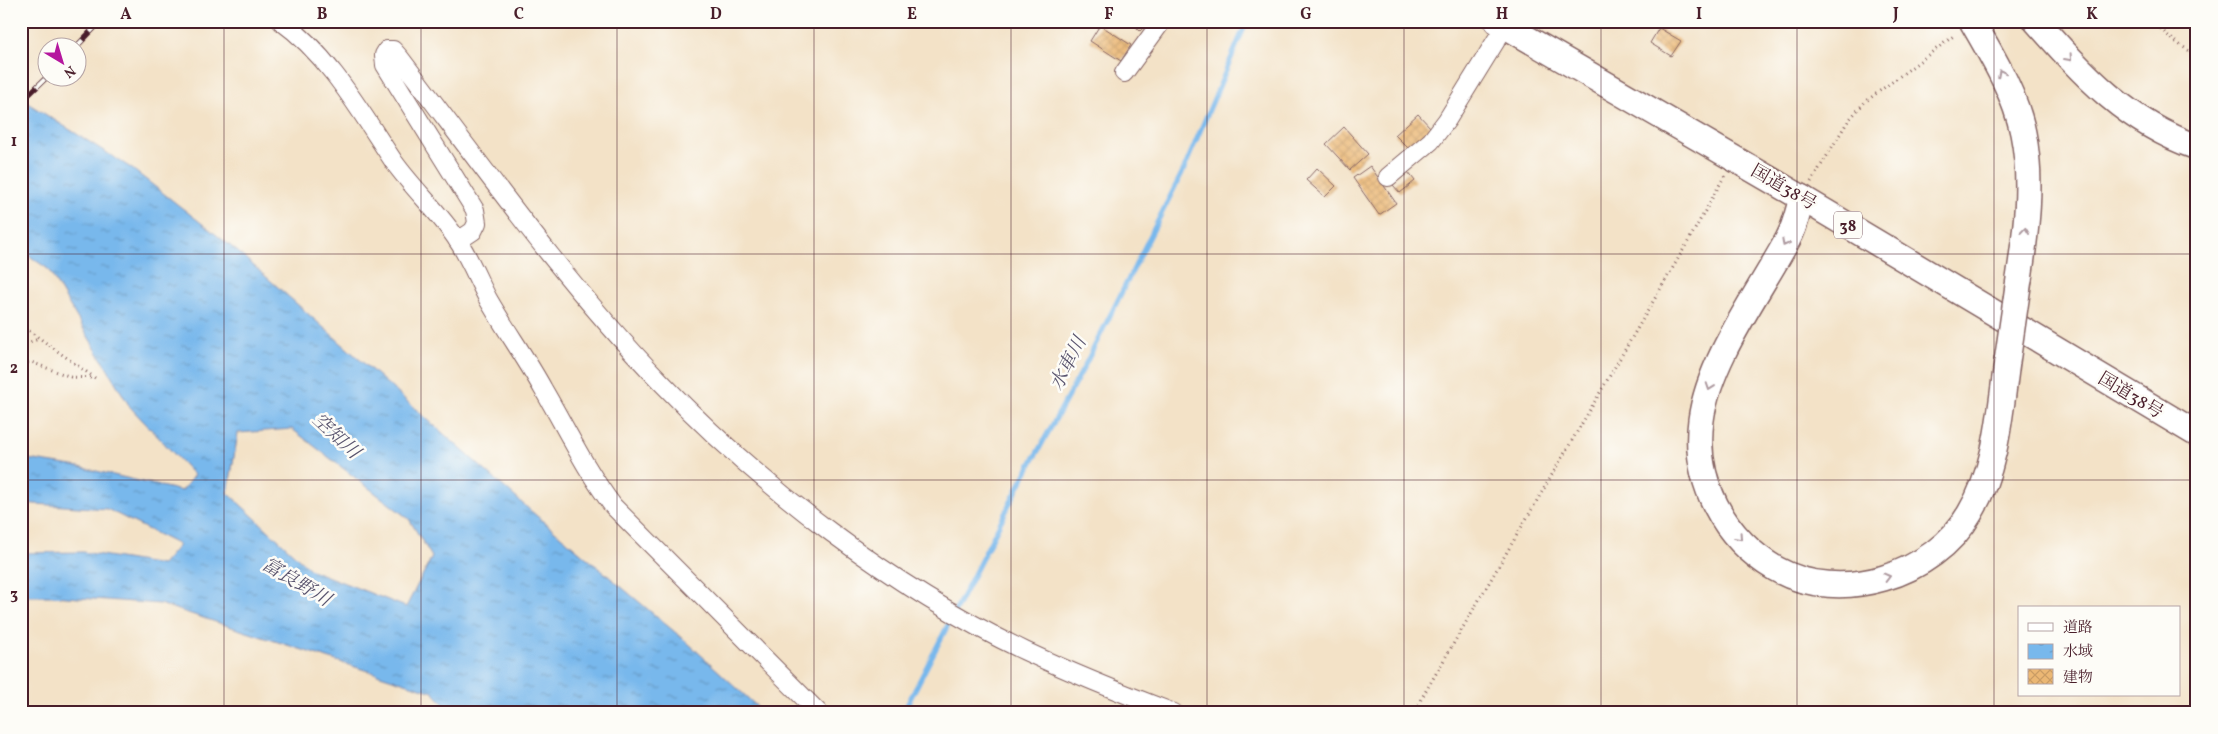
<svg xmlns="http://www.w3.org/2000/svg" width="2218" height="734" viewBox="0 0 2218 734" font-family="Vollkorn,'Noto Serif JP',serif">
	<defs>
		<pattern id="water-ripples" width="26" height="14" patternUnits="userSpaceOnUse" patternTransform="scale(1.25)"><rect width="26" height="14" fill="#78b8ec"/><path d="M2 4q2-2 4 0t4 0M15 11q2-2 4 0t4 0" fill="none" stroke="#6495bf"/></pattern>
		<pattern id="building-cross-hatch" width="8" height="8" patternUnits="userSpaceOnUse" patternTransform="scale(1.25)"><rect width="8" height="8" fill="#ebb774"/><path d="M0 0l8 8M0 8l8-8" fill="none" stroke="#cb9d65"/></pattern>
	</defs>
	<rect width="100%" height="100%" fill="#fdfcf7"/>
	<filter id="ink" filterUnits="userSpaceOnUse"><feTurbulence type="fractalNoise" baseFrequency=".02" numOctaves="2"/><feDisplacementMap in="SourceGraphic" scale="10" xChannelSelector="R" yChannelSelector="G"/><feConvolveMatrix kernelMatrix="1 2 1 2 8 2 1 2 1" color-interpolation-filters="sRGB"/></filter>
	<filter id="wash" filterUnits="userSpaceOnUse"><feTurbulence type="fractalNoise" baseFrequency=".0096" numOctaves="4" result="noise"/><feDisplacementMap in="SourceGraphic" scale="20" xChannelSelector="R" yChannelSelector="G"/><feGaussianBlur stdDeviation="1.12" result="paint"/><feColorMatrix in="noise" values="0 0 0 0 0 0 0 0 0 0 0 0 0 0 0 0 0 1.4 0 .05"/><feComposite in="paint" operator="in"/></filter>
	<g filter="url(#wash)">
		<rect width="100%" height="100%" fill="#f3e2c7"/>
		<path fill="url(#water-ripples)" stroke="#616c8c" fill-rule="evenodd" d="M21,99L131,168L237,251L531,511L688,643L764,713H452L433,692L160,604L53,596H21V553L83,552L162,565L179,545L107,509L21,503V458L79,467L182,491L194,475L130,407L48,269L21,250ZM292,429L409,519L432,557L406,607L311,570L228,493L238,433Z"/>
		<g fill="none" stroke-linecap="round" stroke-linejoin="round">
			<path stroke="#78b8ec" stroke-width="5" d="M903,713L1021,482L1083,369L1184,169L1247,21"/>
		</g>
		<g id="blocks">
			<g fill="url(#building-cross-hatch)">
				<path d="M1130,21H1150L1140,31Z"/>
				<path d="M1100,25L1131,45L1121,61L1090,41Z"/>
				<path d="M1659,28L1681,41L1671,56L1650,43Z"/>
				<path d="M1418,114L1431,128L1409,149L1395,135Z"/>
				<path d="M1344,127L1368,154L1350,170L1326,144Z"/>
				<path d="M1370,166L1396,203L1379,215L1353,178Z"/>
				<path d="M1317,168L1336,186L1325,197L1306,180Z"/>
				<path d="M1408,172L1415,181L1400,193L1393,185Z"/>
			</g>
		</g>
	</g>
	<g filter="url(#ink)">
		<use href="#blocks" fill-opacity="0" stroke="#856362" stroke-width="1"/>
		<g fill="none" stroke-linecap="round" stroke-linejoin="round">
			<g stroke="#856362" stroke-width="20">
				<g id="minor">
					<path d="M281,21C329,55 362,114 394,162C414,190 440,213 458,241C470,259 478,280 488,299C505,329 526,358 543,389C566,428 585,469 613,506L819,713"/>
					<path d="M1124,73L1162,21"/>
					<path d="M1388,177L1431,141L1447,120L1505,26"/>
					<path d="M458,241L473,231L477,223L475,210L385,65L384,55L387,50H393L400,58C483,167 564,282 660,381C761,487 893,588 1025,651C1074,674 1124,694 1174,713"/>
				</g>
			</g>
			<g stroke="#856362" stroke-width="28">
				<g id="highway">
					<path d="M1497,21L1802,198L2197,434"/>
					<path d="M1972,21C1992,56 2015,93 2023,133C2033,182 2026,231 2019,279"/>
					<path d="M2036,21C2085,76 2126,122 2197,147"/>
					<path d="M1802,198C1798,211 1795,227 1788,239C1759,293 1709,359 1701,420C1693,480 1723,538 1776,569C1840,605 1934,576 1970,513C1997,468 2000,413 2007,362"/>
				</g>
			</g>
			<g stroke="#856362" stroke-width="3" stroke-dasharray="1 4" stroke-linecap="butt">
				<path d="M2154,21C2166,36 2180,46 2197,55"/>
				<path d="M1811,182L1848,121L1865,102L1955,35"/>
				<path d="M21,325L95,378L71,377L31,362L21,364"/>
				<path d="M21,345L39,339"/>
				<path d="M1413,713L1689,240L1725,175"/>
			</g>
			<use href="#minor" stroke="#fff" stroke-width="18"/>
			<use href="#highway" stroke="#fff" stroke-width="25"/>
			<g stroke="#4a1f2b" stroke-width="5.5">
				<g id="rail">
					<path d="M75,48L101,21"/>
					<path d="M21,102L48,76"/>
				</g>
			</g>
			<use href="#rail" stroke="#fdfcf7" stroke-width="4" stroke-dasharray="11" stroke-linecap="butt"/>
			<g stroke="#856362" stroke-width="28" stroke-linecap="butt">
				<path id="highway-bridge" d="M2007,362L2019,279"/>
			</g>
			<use href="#highway-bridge" stroke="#fff" stroke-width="25"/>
		</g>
		<defs><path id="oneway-chevron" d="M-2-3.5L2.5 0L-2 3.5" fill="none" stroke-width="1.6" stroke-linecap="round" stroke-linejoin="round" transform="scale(1.25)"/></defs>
		<g stroke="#ae9aa0">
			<use href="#oneway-chevron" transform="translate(2069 58) rotate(48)"/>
			<use href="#oneway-chevron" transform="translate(2001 73) rotate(-117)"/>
			<use href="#oneway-chevron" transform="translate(2025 231) rotate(-84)"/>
			<use href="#oneway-chevron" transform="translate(1785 243) rotate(119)"/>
			<use href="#oneway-chevron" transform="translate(1710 387) rotate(109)"/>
			<use href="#oneway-chevron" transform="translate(1739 537) rotate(48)"/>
			<use href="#oneway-chevron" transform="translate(1887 577) rotate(-14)"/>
		</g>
	</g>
	<path fill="none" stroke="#4a1f2b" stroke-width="1" stroke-opacity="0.55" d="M224,21V713M421,21V713M617,21V713M814,21V713M1011,21V713M1207,21V713M1404,21V713M1601,21V713M1797,21V713M1994,21V713M21,254H2197M21,480H2197"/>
	<g text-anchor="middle" stroke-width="5" stroke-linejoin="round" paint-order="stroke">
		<rect fill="#fdfcf7" stroke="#806168" stroke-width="1" x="1834" y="211.5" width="28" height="27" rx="4"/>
		<g font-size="16" font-weight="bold" fill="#4a1f2b">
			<text x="1848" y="231">38</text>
		</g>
		<g font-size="18" fill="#4a1f2b" stroke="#fdfcf7">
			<text transform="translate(1784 187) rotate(30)" y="6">国道38号</text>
			<text transform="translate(2131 395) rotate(31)" y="6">国道38号</text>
		</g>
		<g font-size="19" font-style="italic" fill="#5a556f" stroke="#fdfcf7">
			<text transform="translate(1067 363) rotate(-63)" y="7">水車川</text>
			<text transform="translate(337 435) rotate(43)" y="7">空知川</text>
			<text transform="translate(297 581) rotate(31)" y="7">富良野川</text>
		</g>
	</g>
	<rect width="2218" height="734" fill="none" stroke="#fdfcf7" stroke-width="55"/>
	<rect x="2018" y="606" width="162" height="90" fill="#fdfcf7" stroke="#b5a4a5"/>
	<rect x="2028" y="623" width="25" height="8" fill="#ffffff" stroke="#b5a4a5"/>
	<text x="2063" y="632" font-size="15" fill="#4a1f2b">道路</text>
	<rect x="2028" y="644" width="25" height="15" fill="url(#water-ripples)" stroke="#b5a4a5"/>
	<text x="2063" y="656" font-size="15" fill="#4a1f2b">水域</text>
	<rect x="2028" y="669" width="25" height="15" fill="url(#building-cross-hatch)" stroke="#b5a4a5"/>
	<text x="2063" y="682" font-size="15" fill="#4a1f2b">建物</text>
	<g transform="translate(62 62) rotate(142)"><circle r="24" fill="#fdfcf7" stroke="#b5a4a5"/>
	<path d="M0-4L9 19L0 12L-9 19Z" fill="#b5179e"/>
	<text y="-8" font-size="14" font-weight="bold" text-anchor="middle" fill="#4a1f2b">N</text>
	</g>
	<rect x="28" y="28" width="2162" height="678" fill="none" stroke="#4a1f2b" stroke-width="2"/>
	<g font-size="16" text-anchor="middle" font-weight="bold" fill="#4a1f2b">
		<text x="126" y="19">A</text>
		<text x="322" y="19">B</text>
		<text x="519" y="19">C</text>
		<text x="716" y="19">D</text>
		<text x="912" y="19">E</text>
		<text x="1109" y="19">F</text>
		<text x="1306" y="19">G</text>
		<text x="1502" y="19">H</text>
		<text x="1699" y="19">I</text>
		<text x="1896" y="19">J</text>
		<text x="2092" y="19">K</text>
		<text x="14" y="146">1</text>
		<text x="14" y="373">2</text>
		<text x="14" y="599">3</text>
	</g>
</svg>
